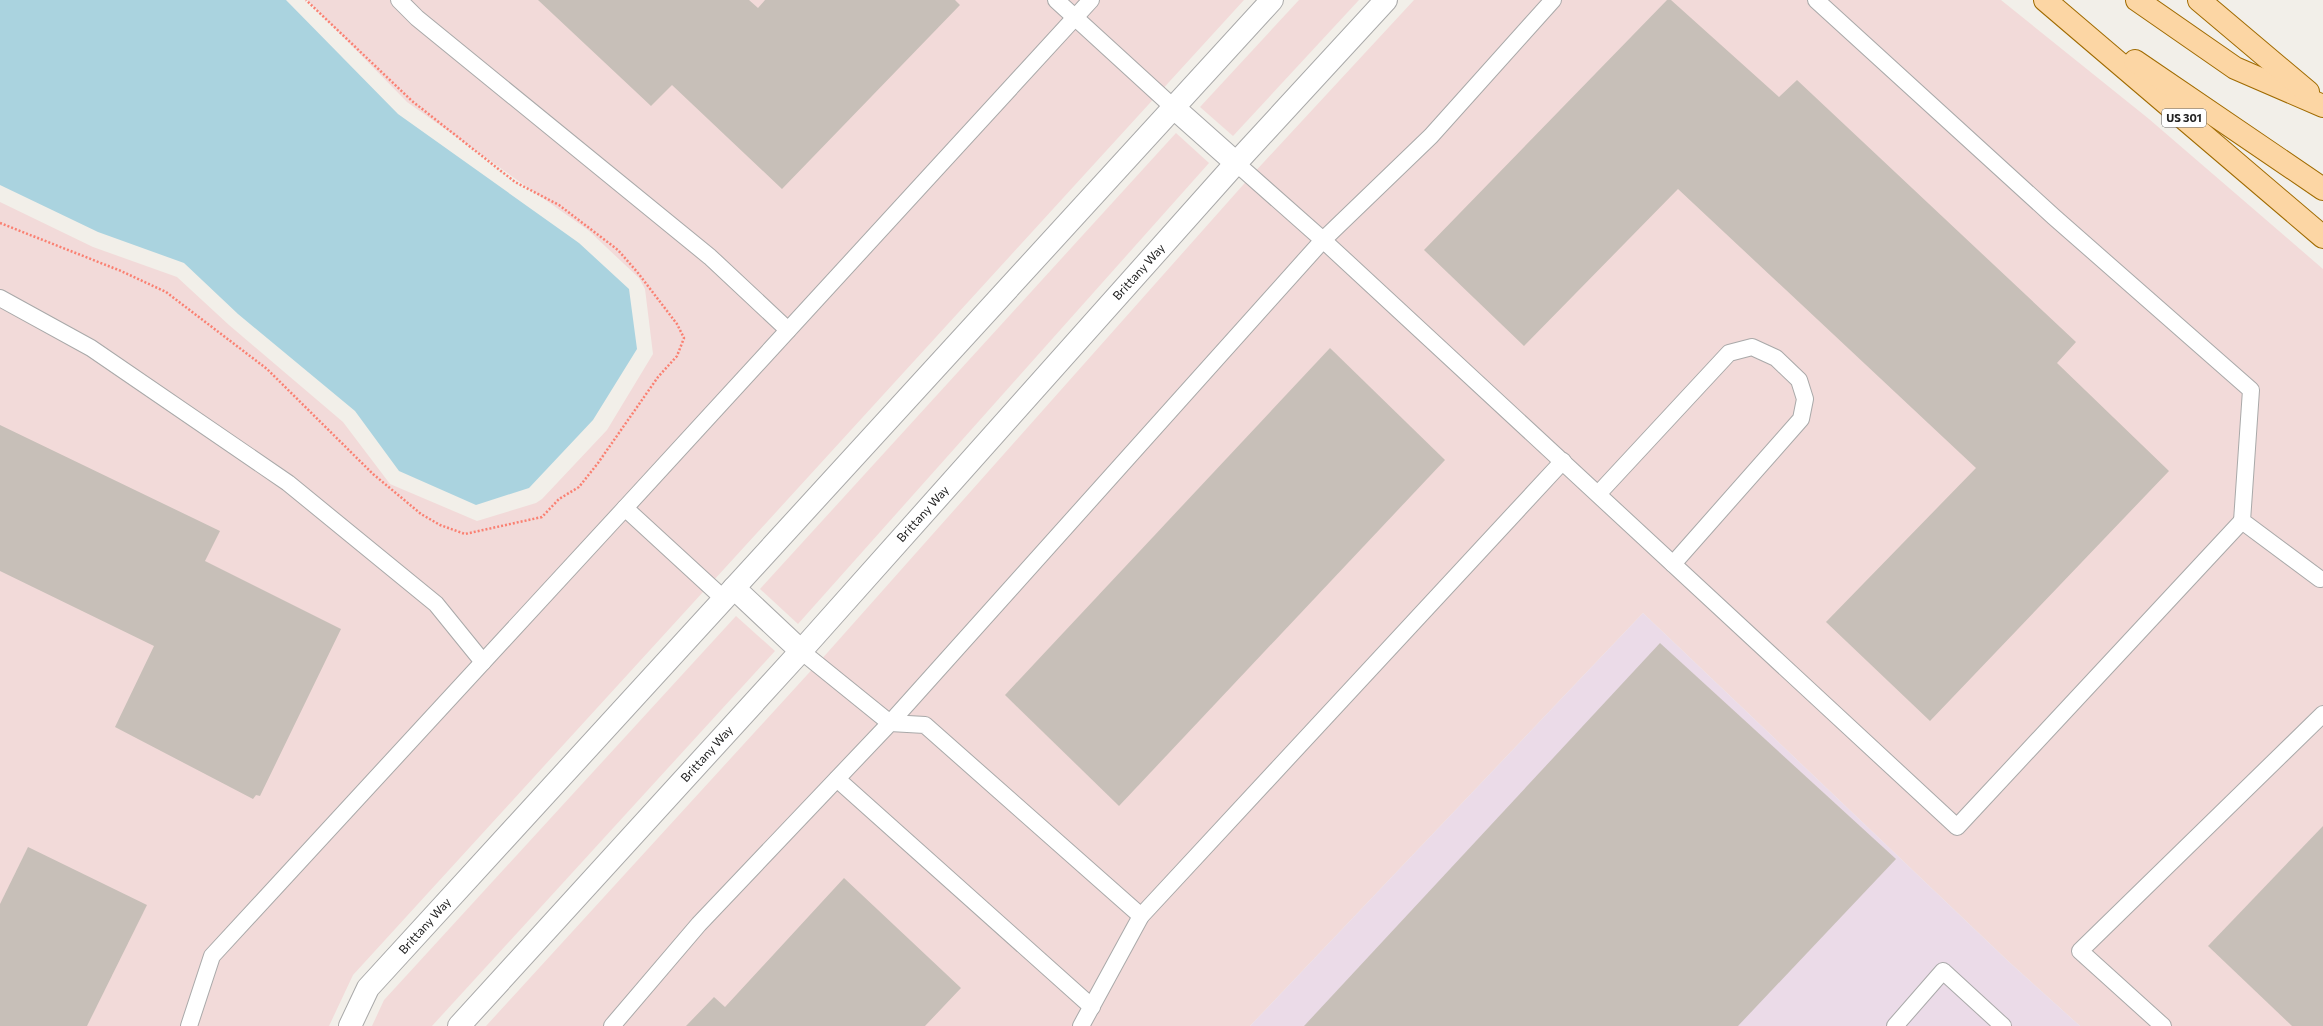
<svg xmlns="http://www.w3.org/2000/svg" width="2323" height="1026" viewBox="0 0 2323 1026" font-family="Commissioner,sans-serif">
	<rect width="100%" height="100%" fill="#f2efe9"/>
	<g fill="#f2dad9">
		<path d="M307,0H1244L353,975L329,1026H0V202L93,247L177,277L229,325L343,422L390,484L477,521L536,503L542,499L607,430L653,354L645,289L639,278L588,230L407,102Z"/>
		<path d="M1299,0H1359L1233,136L1200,107Z"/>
		<path d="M1414,0H2001L2149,119L2323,269V1026H2080L2008,961L1643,613L1250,1026H486L828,652L1251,176Z"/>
		<path d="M1176,133L1209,163L798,624L760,589Z"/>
		<path d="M736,616L775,651L432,1026H372L384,1000Z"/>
	</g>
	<path fill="#ebdbe8" d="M1643,613L2008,961L2080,1026H1250Z"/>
	<path fill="#aad3df" d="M0,0H286L398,114L579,243L629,289L637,349L593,420L529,488L476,505L399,471L355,411L238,314L184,263L98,232L0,185Z"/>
	<g fill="#c7bfb8">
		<path d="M538,0H749L758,8L765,0H955L960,5L782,189L672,85L651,106Z"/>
		<path d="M1667,0H1671L1779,97L1797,80L2076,342L2057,363L2169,471L1930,721L1826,622L1976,468L1678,189L1524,346L1424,250Z"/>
		<path d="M1330,348L1445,460L1119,806L1005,695Z"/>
		<path d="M0,425L220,531L205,561L341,629L260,796L256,795L253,799L115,727L154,646L0,571Z"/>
		<path d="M1660,643L1896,859L1738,1026H1304Z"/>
		<path d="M2323,826V1026H2292L2208,946Z"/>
		<path d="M28,847L147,905L87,1026H0V904Z"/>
		<path d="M844,878L961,988L925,1026H686L714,997L725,1007Z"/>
	</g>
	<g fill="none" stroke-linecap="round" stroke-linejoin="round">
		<g stroke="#a9a9a9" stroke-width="18">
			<g id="service">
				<path d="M399,0L417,18L710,257L788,330"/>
				<path d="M1056,0L1173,107"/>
				<path d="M1816,0L2054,217L2251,390L2242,521L2320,579"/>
				<path d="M1236,163L1323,240L1431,136L1553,0"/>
				<path d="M0,298L91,348L288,483L436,604L483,662"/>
				<path d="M1599,493L1729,353L1752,347L1776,358L1799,380L1805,399L1801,419L1673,564"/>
				<path d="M625,508L1091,0"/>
				<path d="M801,651L890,723L1323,240L1957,827L2242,521"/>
				<path d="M837,779L1092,1007"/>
				<path d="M189,1026L212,956L625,508L724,599"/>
				<path d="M612,1026L699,924L890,723L925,725L1141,916"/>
				<path d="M1081,1026L1141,916L1563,461"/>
				<path d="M1895,1026L1943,971L2003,1026"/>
				<path d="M2163,1026L2080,951L2323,714"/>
			</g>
		</g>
		<g stroke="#a9a9a9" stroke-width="24">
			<g id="minor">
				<path d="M1173,107L1236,163"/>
				<path d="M734,588L801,651"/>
				<path d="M350,1026L368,988L1272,0"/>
				<path d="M459,1026L801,651L1236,163L1386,0"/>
			</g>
		</g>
		<g stroke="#a06b00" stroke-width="24">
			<g id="primary">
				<path d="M2045,0L2323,237"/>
				<path d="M2137,0L2235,68L2323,106"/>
				<path d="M2199,0L2308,92"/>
				<path d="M2135,61L2323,189"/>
			</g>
		</g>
		<path stroke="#fa8072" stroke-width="2.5" stroke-dasharray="2 2" stroke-linecap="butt" d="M0,223L121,271L166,292L267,369L373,474L421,514L440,525L465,534L542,517L559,499L579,487L598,463L658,377L677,356L684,338L677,324L638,273L618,250L559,205L515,182L412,101L306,0"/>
		<use href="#service" stroke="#fff" stroke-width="16"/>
		<use href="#minor" stroke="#fff" stroke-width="22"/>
		<use href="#primary" stroke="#fcd6a4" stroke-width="22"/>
	</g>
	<g text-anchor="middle" stroke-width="3.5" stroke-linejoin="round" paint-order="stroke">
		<rect fill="#fff" stroke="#646464" stroke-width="1" x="2162" y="109" width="44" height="18" rx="3"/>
		<g font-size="11" font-weight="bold" fill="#222">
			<text x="2184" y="122">US 301</text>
		</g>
		<g font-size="12" fill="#222" stroke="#fff">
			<text transform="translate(1139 272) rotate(-48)" y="4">Brittany Way</text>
			<text transform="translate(923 514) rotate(-48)" y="4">Brittany Way</text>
			<text transform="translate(707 754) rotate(-48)" y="4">Brittany Way</text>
			<text transform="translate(425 926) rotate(-48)" y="4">Brittany Way</text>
		</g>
	</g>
</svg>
